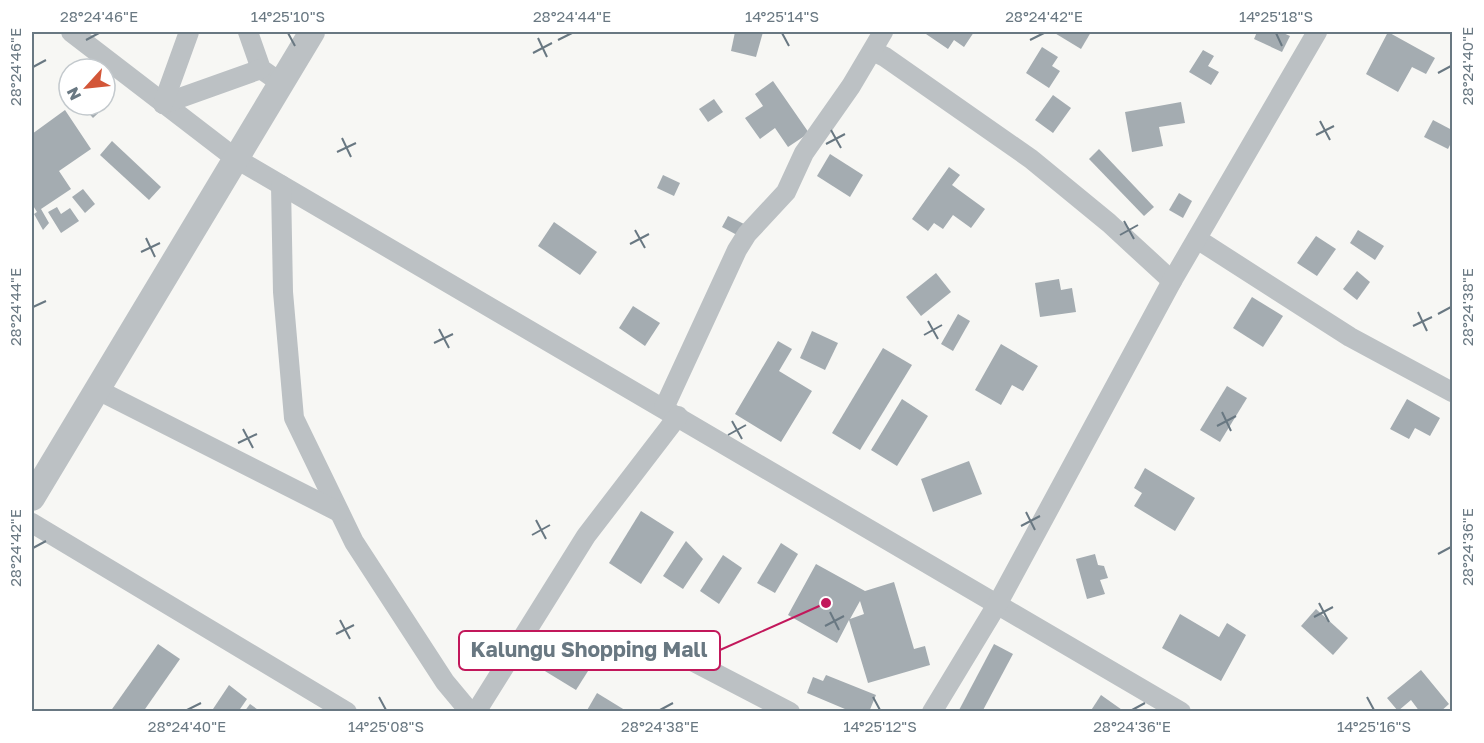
<svg xmlns="http://www.w3.org/2000/svg" width="1484" height="743" viewBox="0 0 1484 743" font-family="'Golos Text',sans-serif">
	<rect width="100%" height="100%" fill="#f7f7f4"/>
	<g fill="#a4acb1" fill-rule="evenodd">
		<path d="M735,32H763L756,57L731,51Z"/>
		<path d="M927,32H974L964,47L954,40L948,49L926,34Z"/>
		<path d="M1053,32H1091L1081,49Z"/>
		<path d="M1257,32H1281L1290,36L1282,52L1254,39Z"/>
		<path d="M1388,32L1435,58L1426,74L1412,67L1398,92L1366,74Z"/>
		<path d="M1042,47L1058,57L1052,66L1060,71L1049,88L1026,73Z"/>
		<path d="M1203,50L1214,56L1208,66L1219,72L1211,85L1189,72Z"/>
		<path d="M773,81L809,133L788,147L775,128L760,139L745,118L763,106L755,94Z"/>
		<path d="M1053,95L1071,108L1053,133L1035,120Z"/>
		<path d="M105,97L110,102L93,118L81,105H105Z"/>
		<path d="M714,99L723,112L708,122L699,109Z"/>
		<path d="M1181,102L1185,123L1159,127L1163,146L1132,152L1125,112Z"/>
		<path d="M65,110L91,149L59,171L71,189L41,209L49,223L43,230L34,214L37,212L32,204V134Z"/>
		<path d="M1433,120L1452,130V141L1448,149L1424,137Z"/>
		<path d="M112,141L161,187L149,200L100,155Z"/>
		<path d="M1099,149L1154,207L1144,216L1089,159Z"/>
		<path d="M830,154L863,175L850,197L817,176Z"/>
		<path d="M949,167L960,175L952,185L985,209L971,228L953,215L943,229L934,223L928,231L912,219Z"/>
		<path d="M663,175L680,183L674,196L657,188Z"/>
		<path d="M83,189L95,204L85,213L72,197Z"/>
		<path d="M1179,193L1192,201L1183,218L1169,210Z"/>
		<path d="M57,207L61,214L70,208L79,221L61,233L48,212Z"/>
		<path d="M728,216L744,224L737,235L722,227Z"/>
		<path d="M554,222L597,252L580,275L538,246Z"/>
		<path d="M1358,230L1384,246L1375,260L1350,243Z"/>
		<path d="M1316,236L1336,249L1317,276L1297,263Z"/>
		<path d="M1357,271L1370,282L1357,300L1343,289Z"/>
		<path d="M936,273L951,292L921,316L906,297Z"/>
		<path d="M1059,279L1061,290L1072,288L1076,312L1040,317L1035,283Z"/>
		<path d="M1252,297L1283,316L1263,347L1233,328Z"/>
		<path d="M633,306L660,323L645,346L619,328Z"/>
		<path d="M958,314L970,321L953,351L941,344Z"/>
		<path d="M812,331L838,343L825,370L800,358Z"/>
		<path d="M778,341L792,349L779,371L812,391L781,442L735,414Z"/>
		<path d="M1001,344L1038,366L1023,391L1012,385L1001,405L975,390Z"/>
		<path d="M883,348L912,365L860,450L832,433Z"/>
		<path d="M1227,386L1247,398L1220,442L1200,430Z"/>
		<path d="M902,399L928,416L897,466L871,450Z"/>
		<path d="M1407,399L1440,418L1430,436L1415,428L1409,439L1390,429Z"/>
		<path d="M969,461L982,494L933,512L921,479Z"/>
		<path d="M1145,468L1195,498L1175,531L1134,506L1142,493L1134,488Z"/>
		<path d="M641,511L674,532L641,584L609,563Z"/>
		<path d="M686,541L703,559L683,589L663,576Z"/>
		<path d="M781,543L798,554L775,593L757,583Z"/>
		<path d="M1095,554L1098,565L1104,566L1108,578L1100,580L1105,594L1087,599L1076,559Z"/>
		<path d="M723,555L742,568L719,604L700,591Z"/>
		<path d="M816,564L865,591L894,582L914,649L925,646L930,665L868,683L849,620L837,643L788,615ZM860,601L864,614L850,619Z"/>
		<path d="M1316,609L1348,638L1333,655L1301,626Z"/>
		<path d="M1180,614L1219,637L1227,623L1246,635L1221,681L1162,648Z"/>
		<path d="M554,634L595,660L576,690L535,665Z"/>
		<path d="M158,644L180,659L143,712H110Z"/>
		<path d="M994,644L1013,654L982,712H958Z"/>
		<path d="M1421,670L1449,704L1440,712H1420L1411,700L1398,711L1387,698Z"/>
		<path d="M826,675L876,695L869,712H852L807,693L813,677L823,681Z"/>
		<path d="M229,685L247,699L238,712H211Z"/>
		<path d="M597,693L628,712H586Z"/>
		<path d="M1101,695L1125,712H1090Z"/>
		<path d="M250,704L261,712H244Z"/>
	</g>
	<g fill="none" stroke-linecap="round" stroke-linejoin="round">
		<g stroke="#bcc1c4" stroke-width="20">
			<path d="M71,32L235,158L1181,712"/>
			<path d="M248,32L261,69L271,76"/>
			<path d="M873,51L885,57L1031,159L1109,223L1172,281"/>
			<path d="M163,104L261,69"/>
			<path d="M163,104L189,32"/>
			<path d="M281,185L283,292L294,418L354,542L445,682L470,712"/>
			<path d="M1197,239L1350,337L1452,392"/>
			<path d="M96,389L339,512"/>
			<path d="M664,408L737,250L747,234L786,192L804,153L851,86L883,32"/>
			<path d="M32,523L347,712"/>
			<path d="M663,646L790,712"/>
			<path d="M476,712L586,536L678,416"/>
			<path d="M932,712L998,603L1172,281L1317,32"/>
		</g>
		<path stroke="#bcc1c4" stroke-width="26" d="M32,498L312,32"/>
	</g>
	<path fill="none" stroke="#697882" stroke-width="2" d="M288,33L295,46M782,33L789,46M1276,33L1282,46M538,38L547,57M86,40L99,33M558,40L572,33M1030,40L1044,33M533,53L552,43M33,67L46,60M1438,73L1451,66M1320,121L1330,140M831,130L841,148M1316,135L1334,126M342,138L351,157M826,144L845,134M337,152L356,143M1124,221L1134,239M635,230L645,248M1120,235L1138,225M146,238L155,257M630,244L649,234M141,252L160,243M33,307L46,301M1418,312L1427,331M1438,314L1451,307M928,321L938,339M1413,326L1432,317M439,329L449,348M924,335L942,325M434,343L453,334M1222,412L1231,431M732,421L742,439M1217,426L1236,416M243,429L253,448M728,435L746,425M238,443L257,434M1026,512L1035,530M536,520L546,539M1021,526L1040,516M532,535L550,525M33,548L46,541M1438,554L1451,547M1319,603L1329,622M830,612L839,630M1314,617L1333,607M340,620L350,639M825,626L844,616M336,634L354,625M379,697L386,710M873,697L880,710M1367,697L1374,710M187,710L201,703M660,710L673,703M1132,710L1145,703"/>
	<path fill="none" stroke="#c2185b" stroke-width="2" d="M826 603L720 650"/>
	<circle fill="#c2185b" stroke="#fff" stroke-width="2" cx="826" cy="603" r="6"/>
	<rect fill="#fff" stroke="#c2185b" stroke-width="2" x="459" y="631" width="261" height="39" rx="6"/>
	<g font-size="21" text-anchor="middle" font-weight="bold" fill="#697882">
		<text x="589" y="657">Kalungu Shopping Mall</text>
	</g>
	<rect width="1484" height="743" fill="none" stroke="#ffffff" stroke-width="66"/>
	<g transform="translate(87 87) rotate(243)"><circle r="28" fill="#ffffff" stroke="#c3c9cd" stroke-width="1.5"/>
	<path d="M0-4.5L10 22L0 15L-10 22Z" fill="#d35638"/>
	<text y="-9" font-size="16" font-weight="bold" text-anchor="middle" fill="#697882">N</text>
	</g>
	<rect x="33" y="33" width="1418" height="677" fill="none" stroke="#697882" stroke-width="2"/>
	<g font-size="15" text-anchor="middle" fill="#697882">
		<text x="99" y="22">28°24'46"E</text>
		<text x="288" y="22">14°25'10"S</text>
		<text x="572" y="22">28°24'44"E</text>
		<text x="782" y="22">14°25'14"S</text>
		<text x="1044" y="22">28°24'42"E</text>
		<text x="1276" y="22">14°25'18"S</text>
		<text transform="translate(1468 66) rotate(-90)" y="5">28°24'40"E</text>
		<text transform="translate(16 67) rotate(-90)" y="5">28°24'46"E</text>
		<text transform="translate(1468 307) rotate(-90)" y="5">28°24'38"E</text>
		<text transform="translate(16 307) rotate(-90)" y="5">28°24'44"E</text>
		<text transform="translate(1468 547) rotate(-90)" y="5">28°24'36"E</text>
		<text transform="translate(16 548) rotate(-90)" y="5">28°24'42"E</text>
		<text x="187" y="732">28°24'40"E</text>
		<text x="386" y="732">14°25'08"S</text>
		<text x="660" y="732">28°24'38"E</text>
		<text x="880" y="732">14°25'12"S</text>
		<text x="1132" y="732">28°24'36"E</text>
		<text x="1374" y="732">14°25'16"S</text>
	</g>
</svg>
